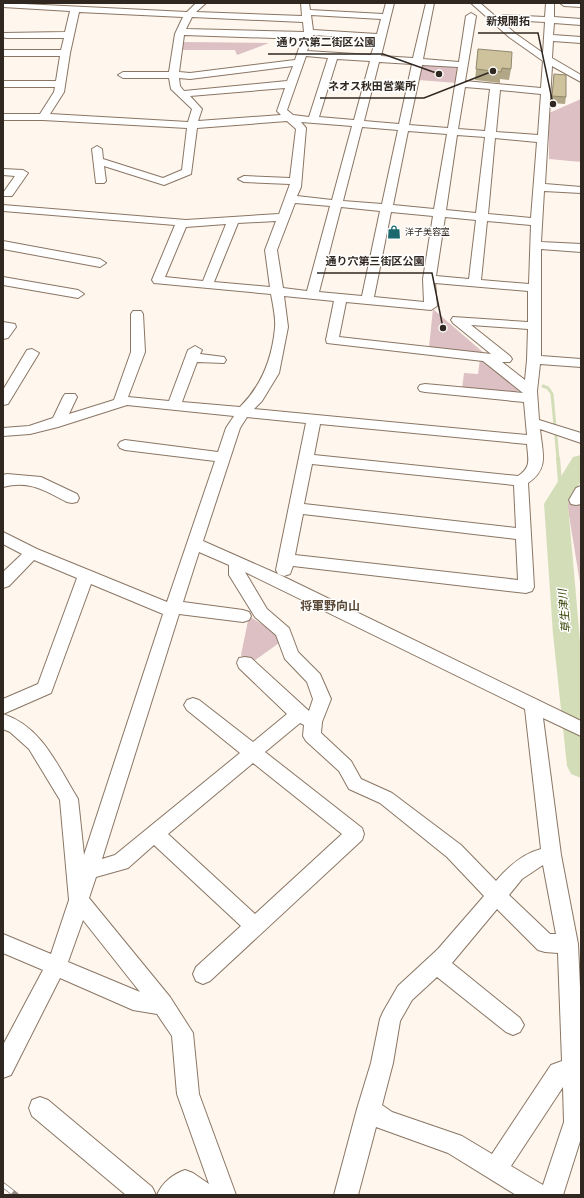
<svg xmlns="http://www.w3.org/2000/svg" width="584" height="1198" viewBox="0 0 584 1198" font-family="Ubuntu,'Noto Sans JP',sans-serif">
	<rect width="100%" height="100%" fill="#fff6ee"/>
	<g fill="#ddc0c3">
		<path d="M180,42L269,43L237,55L235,50H180Z"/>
		<path d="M422,64L460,68L457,83L418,80Z"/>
		<path d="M581,99V162L549,159V113Z"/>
		<path d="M433,309L485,354L429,347Z"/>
		<path d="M480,359L486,360L521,390L514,393L462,389L464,373L478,374Z"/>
		<path d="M581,502V589L567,503Z"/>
		<path d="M249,616L277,634L279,643L250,664L241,655Z"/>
	</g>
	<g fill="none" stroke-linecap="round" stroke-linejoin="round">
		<path stroke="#d3deb8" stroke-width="3" d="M543,386L548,388L552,394L558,459"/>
		<path stroke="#d3deb8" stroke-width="4" d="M558,458L561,495"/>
		<path fill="#d3deb8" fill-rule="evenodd" d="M581,455V481L568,504L581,652V778L571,774L567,766L553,634L544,504L573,457Z"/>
		<g stroke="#8a7664" stroke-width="2">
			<g id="minor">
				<path d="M3,3L187,12L196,3H206L196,12L302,16L301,3H309L310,10L383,14L386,3H394L381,56L413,58L426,3H434L423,59L459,62L466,16L471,13L476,16L465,81L541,88L543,61L509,37L471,3H480L516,34L543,53L545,22L506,20L503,19V15L545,17L546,3H554V17L581,19V25L554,23L553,35L581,37V43L553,41L552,58L581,75V82L552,66L545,184L581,187V193L544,191L541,242L581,244V252L541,249V356L581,359V367L540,364L537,391L539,420L581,433V443L540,429C542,452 550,468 528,483L534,587L532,591L526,593L293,566L290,574L284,576L278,574L276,570L306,423L247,417L240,428L203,541L280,575L581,721V736L543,718L561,855L578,944L581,1009V1138L563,1195H516L448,1153L376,1127L358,1195H334L357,1109L371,1063L380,1019L383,1012L398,986L438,949L484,896L447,857L380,803L349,789L339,771L306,741L303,736L304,725L300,723L265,752L362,828L364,834L362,840L210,981L203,984L196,981L193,974L196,967L241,926L154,845L128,868L96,877L89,898L170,997L193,1033L199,1094L236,1195H157C162,1183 173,1174 185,1170L193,1173L209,1184L177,1094L172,1036L157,1014L133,1010L60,978L11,1075L3,1078V1045L43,970L3,953V934L51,954L69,900L60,800L29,749L10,732L3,729V714C40,726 56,762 75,794L78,799L84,855L163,614L91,584L51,693L3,714V699L38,684L77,578L34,560L9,586L3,588V572L22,554L3,544V532L37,549L167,602L215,461L125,450L120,448L118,445L120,442L125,440L218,452L226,428L234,416L127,405L58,427L30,434L3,436V428L29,426L53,418L63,397L65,394H75L77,397L69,414L114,400L131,352V314L133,311H141L143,314L145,352L128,397L169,401L188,350L195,346L202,350L200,354L224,357L226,360L224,363L197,362L182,402L240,407C262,385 272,359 275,328C276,318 273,305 271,294L154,283L152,280L175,225L3,211V205L186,220L279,214L290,184L244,182L238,179L244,176L290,178L296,129L287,121L197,128L191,174L164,185L104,166L106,181L104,183H96L92,149L97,146L102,149L103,159L163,178L182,170L187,128L43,120H3V114H40L54,92L55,87H3V81H56L60,56H3V50H61L64,38H6L3,37V33L65,32L70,11L3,7ZM79,12L183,17L175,34L169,72H123L118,75L123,78H169L171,89L192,109L188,122L50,114L64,92L70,53ZM311,15L381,19L377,34L313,30ZM192,17L303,22L304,32L186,29ZM184,35L302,39L295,60L190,73L179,72ZM313,35L376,39L371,55L307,51ZM306,56L328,58L309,117L293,115L287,110ZM337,59L370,61L354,120L319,117ZM379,62L412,64L399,124L364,121ZM422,65L458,67L448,128L409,125ZM293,66L287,81L184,91L180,86L179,78L190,79ZM465,87L490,89L485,131L458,129ZM285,88L277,111L281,115L198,121L202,109L190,96ZM500,90L541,94L538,135L496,132ZM301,122L352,126L332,200L297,196L301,187L306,128ZM362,127L398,130L382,204L343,201ZM408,131L447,134L434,209L393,205ZM457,135L485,137L476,213L446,210ZM495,138L537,142L531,218L488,214ZM295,203L330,206L307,291L283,288L277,250ZM341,207L380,211L362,296L319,292ZM391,212L433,216L423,279L424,302L374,297ZM445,217L476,220L469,279L436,276ZM276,221L265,250L270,287L214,282L238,223ZM487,221L531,225L529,284L481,280ZM226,224L203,281L165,277L186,227ZM435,283L528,291V322L453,317L451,320L453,323L491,354L339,337L346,302L431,310L437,306ZM284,296L334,301L326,340L327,343L483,361L523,393L425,384L420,385L418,388L420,391L425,392L524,402L527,435L254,409L262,401L279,373L288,327ZM471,325L528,329L527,360L525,380L502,362H510L512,359L510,356ZM320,424L527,444C528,459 532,467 518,476L314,455ZM312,464L514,485L516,528L304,504ZM303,514L516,539L518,580L295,555ZM199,552L229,565V575L255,617L276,635L285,659L307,682L313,699L309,711L251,658L245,657L239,658L237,663L239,668L287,714L253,742L199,700L193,698L187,700L184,705L187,710L240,753L115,855L102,859L179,614L243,622L249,620L251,616L249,612L243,610L183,602ZM245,572L525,709L541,849C522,854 508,867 496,881L461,845L392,793L361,779L351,761L321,733L322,722L331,699L320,674L298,652L289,628L267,609ZM253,763L342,834L255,914L168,834ZM543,865L556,934H550L509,895L522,879ZM497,909L538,950L545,952L558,953L562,1061L551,1065L492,1154L462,1136L392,1112L382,1105L393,1063L400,1021L412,1000L437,977L506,1032L513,1035L520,1032L524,1025L520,1018L452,963ZM83,920L140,992L68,962ZM563,1087L564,1122L543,1185L511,1166Z"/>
				<path d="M560,3H581V7L564,6Z"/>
				<path d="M3,169L23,170L28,173L12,196H4L3,193L15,176L3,175Z"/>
				<path d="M3,241L100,259L106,263L100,267L3,249Z"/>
				<path d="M3,277L78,290L84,294L78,298L3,285Z"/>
				<path d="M3,322L15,324L16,327L8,338L3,339Z"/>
				<path d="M32,349L39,353L8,404L3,405V390L27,350Z"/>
				<path d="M7,474L41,477L77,494L79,498L77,502L72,503L67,502C44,490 29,480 3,487V475Z"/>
				<path d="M581,486V504L576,505L571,504L569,500L576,488Z"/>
				<path d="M40,1097L48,1100L152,1187L156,1195H126L32,1116L29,1108L32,1100Z"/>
			</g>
		</g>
		<use href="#minor" fill="#fff" fill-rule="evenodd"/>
		<g stroke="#968e86" stroke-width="5.5">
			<path id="rail" d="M3,1185L16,1195"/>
		</g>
		<use href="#rail" stroke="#fff" stroke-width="4" stroke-dasharray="12" stroke-linecap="butt"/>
	</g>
	<g fill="#b1a786">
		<path d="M478,49L511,69L509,80L500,79V83L475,80Z"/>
		<path d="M554,74L566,97L565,104L551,103Z"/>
	</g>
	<g fill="#cec29c" stroke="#90886d">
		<path d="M478,49L512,52L511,69L502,68L501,72L476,69Z"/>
		<path d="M554,74L566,75V97L552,96Z"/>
	</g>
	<defs>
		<g id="shop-bare" transform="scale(1.08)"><path d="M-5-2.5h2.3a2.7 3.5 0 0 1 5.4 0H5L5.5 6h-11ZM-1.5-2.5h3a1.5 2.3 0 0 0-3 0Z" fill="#1b686e" stroke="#fff" stroke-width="2.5" paint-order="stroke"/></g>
	</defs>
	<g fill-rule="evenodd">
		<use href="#shop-bare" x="394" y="232"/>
	</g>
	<g text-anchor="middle" stroke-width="3" stroke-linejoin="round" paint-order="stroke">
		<g font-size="9" fill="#302820" stroke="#fff" text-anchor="start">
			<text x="405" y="235">洋子美容室</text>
		</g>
		<g font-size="11" font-style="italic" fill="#354102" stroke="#fff">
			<text transform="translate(564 611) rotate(-95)" y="4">草生津川</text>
		</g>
		<g font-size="12" font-weight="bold" fill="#5a4837" stroke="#fff">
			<text x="330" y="610">将軍野向山</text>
		</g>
	</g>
	<path fill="none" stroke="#302820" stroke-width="1.5" d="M553 104L538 33H478M439 74L383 54H268M493 71L424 98H320M443 328L432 273H317"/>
	<g fill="#302820" stroke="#fff" stroke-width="1.5">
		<circle cx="553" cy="104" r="4"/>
		<circle cx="439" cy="74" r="4"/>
		<circle cx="493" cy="71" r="4"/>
		<circle cx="443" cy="328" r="4"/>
	</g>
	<g font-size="11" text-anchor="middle" font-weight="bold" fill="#302820" stroke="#fff" stroke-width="3" stroke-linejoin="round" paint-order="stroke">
		<text x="508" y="25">新規開拓</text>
		<text x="326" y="46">通り穴第二街区公園</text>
		<text x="372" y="90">ネオス秋田営業所</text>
		<text x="375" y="265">通り穴第三街区公園</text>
	</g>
	<rect width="584" height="1198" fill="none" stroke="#302820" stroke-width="8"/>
</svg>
